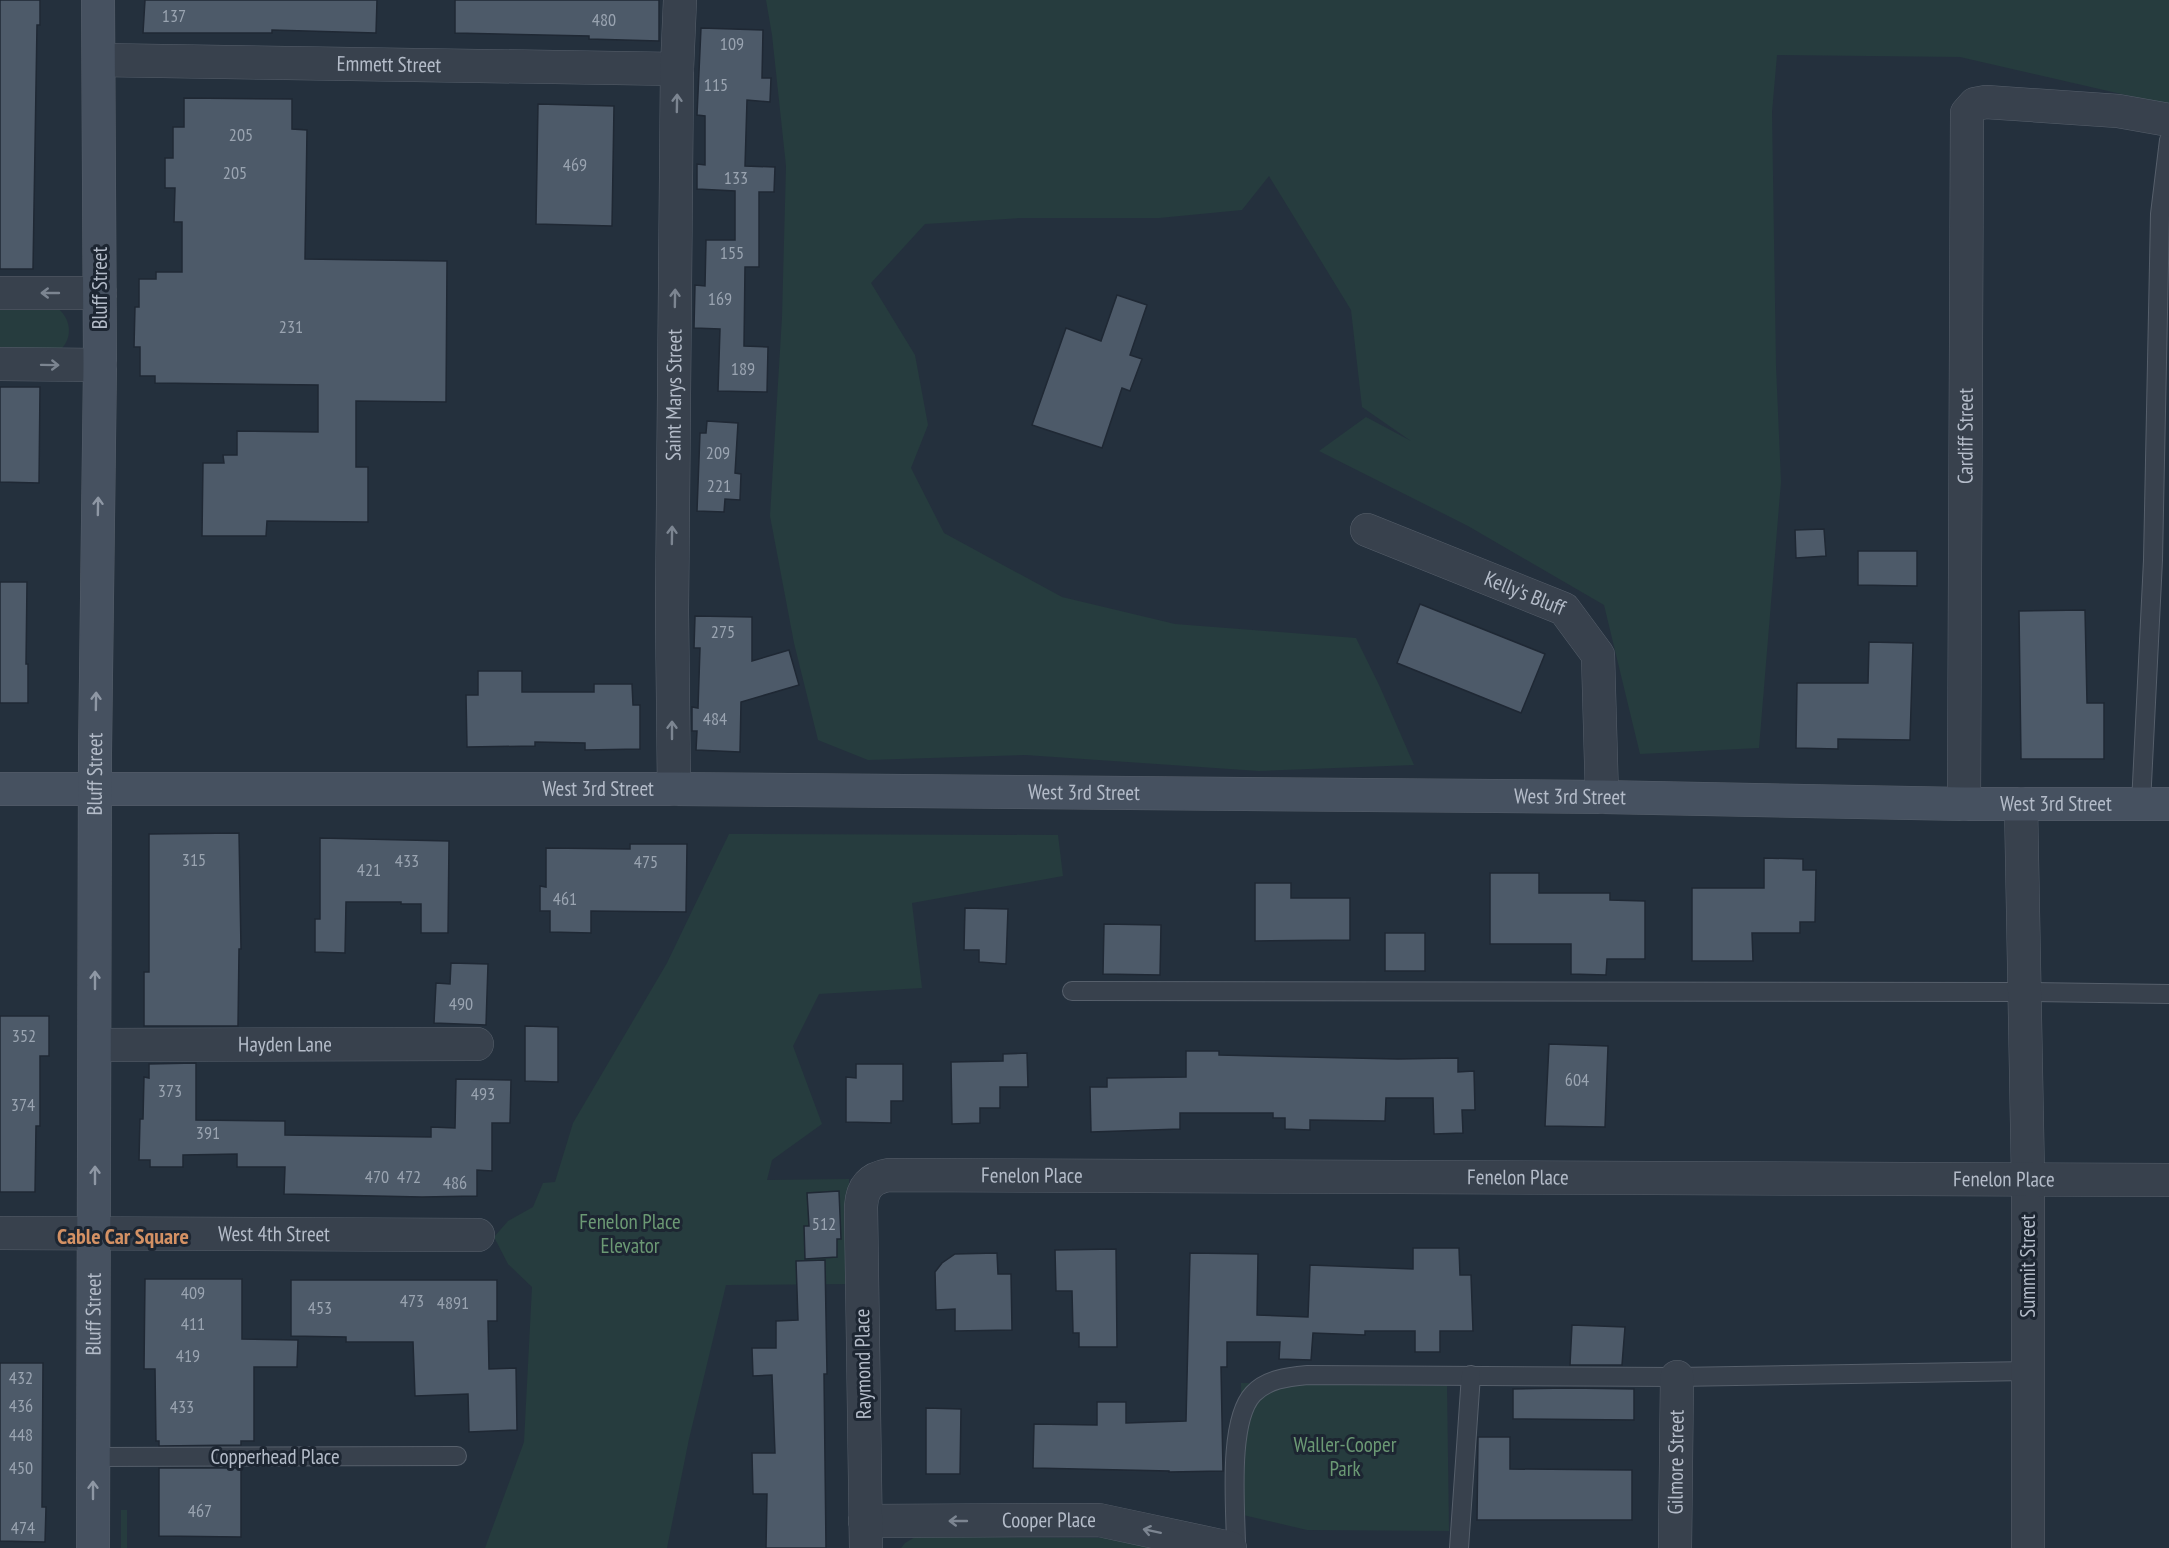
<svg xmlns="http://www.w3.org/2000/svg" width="2169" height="1548" viewBox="0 0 2169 1548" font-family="'PT Sans Narrow',sans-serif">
	<rect width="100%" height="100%" fill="#24303d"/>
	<g fill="#263c3e">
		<path d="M766,0H2169V105L1960,57L1777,55L1772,112L1776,366L1781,482L1759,748L1640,754L1604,605L1468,526L1319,451L1366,417L1411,441L1362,407L1351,310L1269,176L1242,210L1159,218H1021L925,224L871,283L915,355L928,425L911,468L944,533L1062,597L1175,624L1356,638L1380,687L1414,765L1259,771L1025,755L868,760L818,740L794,643L770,516L782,317L786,166L772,35Z"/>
		<path d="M0,304L55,306C72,318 74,339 58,352L0,353Z"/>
		<path d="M729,834L1058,835L1063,876L912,903L922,988L819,994L793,1046L822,1124L772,1160L767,1180L849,1179L851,1284L726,1285L689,1439L667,1548H485L524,1442L532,1287L508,1264L494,1237L508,1221L533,1207L543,1183L555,1182L573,1123L667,963Z"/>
		<path d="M1241,1383L1447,1386L1449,1531L1307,1530L1243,1515Z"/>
		<rect x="121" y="1510" width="6" height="38"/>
		<path d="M915,1537L1106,1538L1157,1548H901L905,1543Z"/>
	</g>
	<g fill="#4d5a69" stroke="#1f2834" stroke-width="1.5">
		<path d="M0,0H40V25H37L33,269H0Z"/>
		<path d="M145,0H377L376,33L272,30V33H143Z"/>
		<path d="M455,0H659V41L589,39V36L455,33Z"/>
		<path d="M701,28L763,30L762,78H771L770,102L747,100L745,166L775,167L774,192H759V267H745L744,346L768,347L767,392L718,391L720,329L694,328L695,285L705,286L706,240H735V191L697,189V164L705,165V116L697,115Z"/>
		<path d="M184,98L292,99V129L307,130L305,259L447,261L446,402L356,401V467H368V522L267,521L266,536H202L203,463H224L223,455H237V431L318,432V385L155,383V376H140V347H134L135,307H139V279H156V272H182V222H174L175,188H165V158H173V127H184Z"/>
		<path d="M538,104L614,106L612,226L536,224Z"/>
		<path d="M1117,295L1147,305L1130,355L1142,359L1130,391L1122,388L1102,448L1032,425L1066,328L1101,341Z"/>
		<path d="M0,387H40L39,483L0,482Z"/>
		<path d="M707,421L738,423L735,473L741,474L740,500L725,499L724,512L697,511L700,433H706Z"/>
		<path d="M1824,529L1826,556L1796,558L1795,530Z"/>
		<path d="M1858,551H1917V586L1858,585Z"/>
		<path d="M0,582H27L26,664H28V703H0Z"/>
		<path d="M1420,604L1545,654L1521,713L1397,663Z"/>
		<path d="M2085,610L2087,703H2104V759H2021L2019,611Z"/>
		<path d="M695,616L752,617V661L789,650L799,685L741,702L740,752L696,750L697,731H692V707L698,708L700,648H694Z"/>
		<path d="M1869,642L1913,643L1910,740L1838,739V749L1796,748L1797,683H1868Z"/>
		<path d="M478,671H522V692H594V684H632L633,705H640V749L585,750V743L535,742V746L467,747L466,695H478Z"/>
		<path d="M239,833L241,949H239L238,1026H144V972H149V834Z"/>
		<path d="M320,838L449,841L448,933H421V904H401V902H346L345,953L315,952V919H320Z"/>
		<path d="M630,844H687L686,912L591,911V933L550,932V911H540V886L546,887V848L630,849Z"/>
		<path d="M1764,858L1803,859V870H1816L1815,922H1800V933H1752L1753,961H1692V888H1764Z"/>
		<path d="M1490,873H1539V893H1610V900L1645,901V959H1607L1606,975L1571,974V944H1490Z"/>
		<path d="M1255,883H1291V898H1350V940L1255,941Z"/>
		<path d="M965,908L1008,909L1006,964L979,962V950H964Z"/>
		<path d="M1104,924L1161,925L1160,975L1103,974Z"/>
		<rect x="1385" y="933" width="40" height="38"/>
		<path d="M451,963L488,964L486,1025L434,1023L436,983L450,984Z"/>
		<path d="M0,1016H49V1056H40V1126H36L35,1192H0Z"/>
		<path d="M525,1026L558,1027V1082L525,1081Z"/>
		<path d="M1549,1044L1608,1046L1605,1127L1545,1126Z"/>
		<path d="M1186,1051H1219V1055L1398,1059L1458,1058V1072L1474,1071L1475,1110H1462L1463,1133L1434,1134L1433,1098H1386L1385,1121L1310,1120V1130L1285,1129V1118H1273V1113H1180V1129L1091,1132L1090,1087H1107V1078L1186,1077Z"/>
		<path d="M1027,1053L1028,1087H1000V1108H980V1123L952,1124L951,1062L1003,1061V1054Z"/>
		<path d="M196,1063V1120L285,1121V1135L431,1137V1127L455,1128L456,1079L511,1080L510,1123H492V1171L477,1170V1196L422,1197L284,1194L285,1167H237V1154L183,1155V1167H150V1160H139L140,1119H143L144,1077L149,1078V1064Z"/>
		<path d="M856,1064H903V1101H891V1123L846,1122V1077L856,1078Z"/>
		<path d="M839,1191L841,1239H837V1257L805,1259L804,1226H809L807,1193Z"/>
		<path d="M1413,1248H1459L1460,1275H1471L1473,1331H1440V1352H1415V1331H1365V1335L1313,1333L1311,1360L1279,1359L1280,1342H1227V1367H1221L1223,1471L1169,1472V1471L1033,1468L1034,1424L1097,1425V1402H1126V1423L1186,1421L1190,1253L1258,1254L1257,1315L1308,1317L1310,1265L1413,1269Z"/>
		<path d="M1116,1249L1117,1347H1079V1333H1073L1072,1291H1056L1055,1250Z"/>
		<path d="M997,1253L998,1274H1011L1012,1330L955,1331V1309L936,1310L935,1272L942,1263L955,1254Z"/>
		<path d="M825,1260L827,1374H824L826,1548H766L767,1494H753L752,1453H775L772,1375L753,1376L752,1348H776V1321L798,1320L796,1261Z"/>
		<path d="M145,1279H242V1339L298,1340L297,1367H254V1441H241V1445L159,1446V1441H156L155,1369H144Z"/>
		<path d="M291,1280H497V1321H488L489,1369L516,1368L517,1430L469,1432L468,1394L415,1396L413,1342H346V1337L291,1336Z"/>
		<path d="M1572,1325L1625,1327L1622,1365H1570Z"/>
		<path d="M0,1363H43L42,1507H46L45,1542L0,1541Z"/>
		<path d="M1569,1388L1634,1389V1420L1513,1419V1389Z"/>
		<path d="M926,1408L961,1409L960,1474H926Z"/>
		<path d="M1478,1437H1510V1469L1632,1470V1520H1477Z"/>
		<path d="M159,1468H241V1537L159,1536Z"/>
	</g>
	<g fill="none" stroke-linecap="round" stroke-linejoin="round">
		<g stroke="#565f6b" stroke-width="20">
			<g id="lane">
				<path d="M2141,804L2153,560L2160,214L2169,140"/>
				<path d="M1072,991L2025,992L2169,994"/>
				<path d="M94,1457L457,1456"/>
				<path d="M1236,1548C1236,1511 1227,1422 1253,1394C1267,1379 1288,1377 1308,1375L1677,1377L2028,1371"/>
				<path d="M1459,1548L1471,1375"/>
			</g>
		</g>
		<g stroke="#565f6b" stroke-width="34">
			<g id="street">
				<path id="s1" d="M99,60L677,69"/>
				<path d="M0,293H100"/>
				<path d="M0,364L100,365"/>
				<path id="s2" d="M1367,530L1564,609L1598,655L1602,797"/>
				<path id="s3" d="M674,789L672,612L677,69L680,0"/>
				<path id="s4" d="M1964,804L1967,113L1975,104L1986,102L2118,111L2169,120"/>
				<path d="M2021,804L2028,1178V1548"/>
				<path id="s5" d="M95,1045L477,1044"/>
				<path id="s6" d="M0,1233L478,1235"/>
				<path id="s7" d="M865,1521L1099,1520L1230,1548"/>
				<path id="s8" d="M866,1548L861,1207C862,1188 870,1178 889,1175L2169,1180"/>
				<path id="s9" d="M1675,1548L1677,1377"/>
			</g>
		</g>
		<g stroke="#565f6b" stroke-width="34">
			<g id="secondary">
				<path id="s10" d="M0,789H674L1602,797L1964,804H2169"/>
				<path id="s11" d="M93,1548L95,754L100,365L98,0"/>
			</g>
		</g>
		<use href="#lane" stroke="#38414d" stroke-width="18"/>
		<use href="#street" stroke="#38414d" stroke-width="33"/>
		<use href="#secondary" stroke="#465160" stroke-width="33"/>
	</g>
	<defs><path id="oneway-shaft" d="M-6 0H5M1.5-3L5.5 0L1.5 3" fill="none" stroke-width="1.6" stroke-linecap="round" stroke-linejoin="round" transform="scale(1.5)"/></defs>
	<g stroke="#7c8591">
		<use href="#oneway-shaft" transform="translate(677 103) rotate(-89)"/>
		<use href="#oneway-shaft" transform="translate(50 293) rotate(180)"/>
		<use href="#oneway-shaft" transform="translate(675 298) rotate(-89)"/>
		<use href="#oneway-shaft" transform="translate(50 365) rotate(1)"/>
		<use href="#oneway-shaft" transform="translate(672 535) rotate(-89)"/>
		<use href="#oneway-shaft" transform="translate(672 730) rotate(-90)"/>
		<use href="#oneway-shaft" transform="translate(958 1521) rotate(180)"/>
		<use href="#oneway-shaft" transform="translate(1152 1531) rotate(-168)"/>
	</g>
	<g stroke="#8e97a4">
		<use href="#oneway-shaft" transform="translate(98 506) rotate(-89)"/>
		<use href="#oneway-shaft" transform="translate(96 701) rotate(-89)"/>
		<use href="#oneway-shaft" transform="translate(95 980) rotate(-90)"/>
		<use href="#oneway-shaft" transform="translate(95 1175) rotate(-90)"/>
		<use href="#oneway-shaft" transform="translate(93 1490) rotate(-90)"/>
	</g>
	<g text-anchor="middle" stroke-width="6" stroke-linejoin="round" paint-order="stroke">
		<g font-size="18" fill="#9aa4b1">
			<text x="174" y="22">137</text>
			<text x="604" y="26">480</text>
			<text x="732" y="50">109</text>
			<text x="716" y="91">115</text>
			<text x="241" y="141">205</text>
			<text x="575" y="171">469</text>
			<text x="235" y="179">205</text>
			<text x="736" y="184">133</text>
			<text x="732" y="259">155</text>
			<text x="720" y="305">169</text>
			<text x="291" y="333">231</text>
			<text x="743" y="375">189</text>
			<text x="718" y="459">209</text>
			<text x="719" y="492">221</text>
			<text x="723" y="638">275</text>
			<text x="715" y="725">484</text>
			<text x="194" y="866">315</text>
			<text x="407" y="867">433</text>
			<text x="646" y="868">475</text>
			<text x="369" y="876">421</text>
			<text x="565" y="905">461</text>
			<text x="461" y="1010">490</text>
			<text x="24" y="1042">352</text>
			<text x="1577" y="1086">604</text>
			<text x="170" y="1097">373</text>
			<text x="483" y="1100">493</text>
			<text x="23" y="1111">374</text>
			<text x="208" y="1139">391</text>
			<text x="377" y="1183">470</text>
			<text x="409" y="1183">472</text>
			<text x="455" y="1189">486</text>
			<text x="824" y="1230">512</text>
			<text x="193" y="1299">409</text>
			<text x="412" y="1307">473</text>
			<text x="453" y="1309">4891</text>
			<text x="320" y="1314">453</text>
			<text x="193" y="1330">411</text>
			<text x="188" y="1362">419</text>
			<text x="21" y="1384">432</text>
			<text x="21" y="1412">436</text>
			<text x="182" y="1413">433</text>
			<text x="21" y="1441">448</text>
			<text x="21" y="1474">450</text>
			<text x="200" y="1517">467</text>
			<text x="23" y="1534">474</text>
		</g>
		<g font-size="21" fill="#b4bcc9" stroke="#1d2632">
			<text dy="7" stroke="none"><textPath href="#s1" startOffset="290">Emmett Street</textPath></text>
			<text transform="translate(100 288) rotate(-90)" y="7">Bluff Street</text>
			<text dy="7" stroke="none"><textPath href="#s3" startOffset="394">Saint Marys Street</textPath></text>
			<text dy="7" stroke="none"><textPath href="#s4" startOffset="368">Cardiff Street</textPath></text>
			<text dy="7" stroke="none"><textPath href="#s2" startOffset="170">Kelly's Bluff</textPath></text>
			<text dy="7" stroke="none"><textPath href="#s11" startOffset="774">Bluff Street</textPath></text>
			<text dy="7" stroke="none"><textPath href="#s10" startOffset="598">West 3rd Street</textPath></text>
			<text dy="7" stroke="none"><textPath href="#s10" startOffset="1084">West 3rd Street</textPath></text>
			<text dy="7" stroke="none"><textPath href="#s10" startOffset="1570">West 3rd Street</textPath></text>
			<text dy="7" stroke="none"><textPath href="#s10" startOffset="2056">West 3rd Street</textPath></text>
			<text dy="7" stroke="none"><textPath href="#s5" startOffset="190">Hayden Lane</textPath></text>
			<text dy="7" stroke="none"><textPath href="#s8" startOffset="531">Fenelon Place</textPath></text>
			<text dy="7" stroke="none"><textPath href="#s8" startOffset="1017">Fenelon Place</textPath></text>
			<text dy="7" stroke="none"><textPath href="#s8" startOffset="1503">Fenelon Place</textPath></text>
			<text dy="7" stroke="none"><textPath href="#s6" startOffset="274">West 4th Street</textPath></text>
			<text transform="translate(2028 1266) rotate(-90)" y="7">Summit Street</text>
			<text dy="7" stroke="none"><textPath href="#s11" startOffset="234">Bluff Street</textPath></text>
			<text transform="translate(863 1364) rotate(-91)" y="7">Raymond Place</text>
			<text x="275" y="1464">Copperhead Place</text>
			<text dy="7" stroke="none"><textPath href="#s9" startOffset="86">Gilmore Street</textPath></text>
			<text dy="7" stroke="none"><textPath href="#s7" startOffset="184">Cooper Place</textPath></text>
		</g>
		<g font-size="21" fill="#6b9974" stroke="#1d2632">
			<text x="630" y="1229">Fenelon Place<tspan x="630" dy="24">Elevator</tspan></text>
			<text x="1345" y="1452">Waller-Cooper<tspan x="1345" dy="24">Park</tspan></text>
		</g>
		<g font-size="22" font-weight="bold" fill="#d49164" stroke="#1d2632">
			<text x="123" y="1244">Cable Car Square</text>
		</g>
	</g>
</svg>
